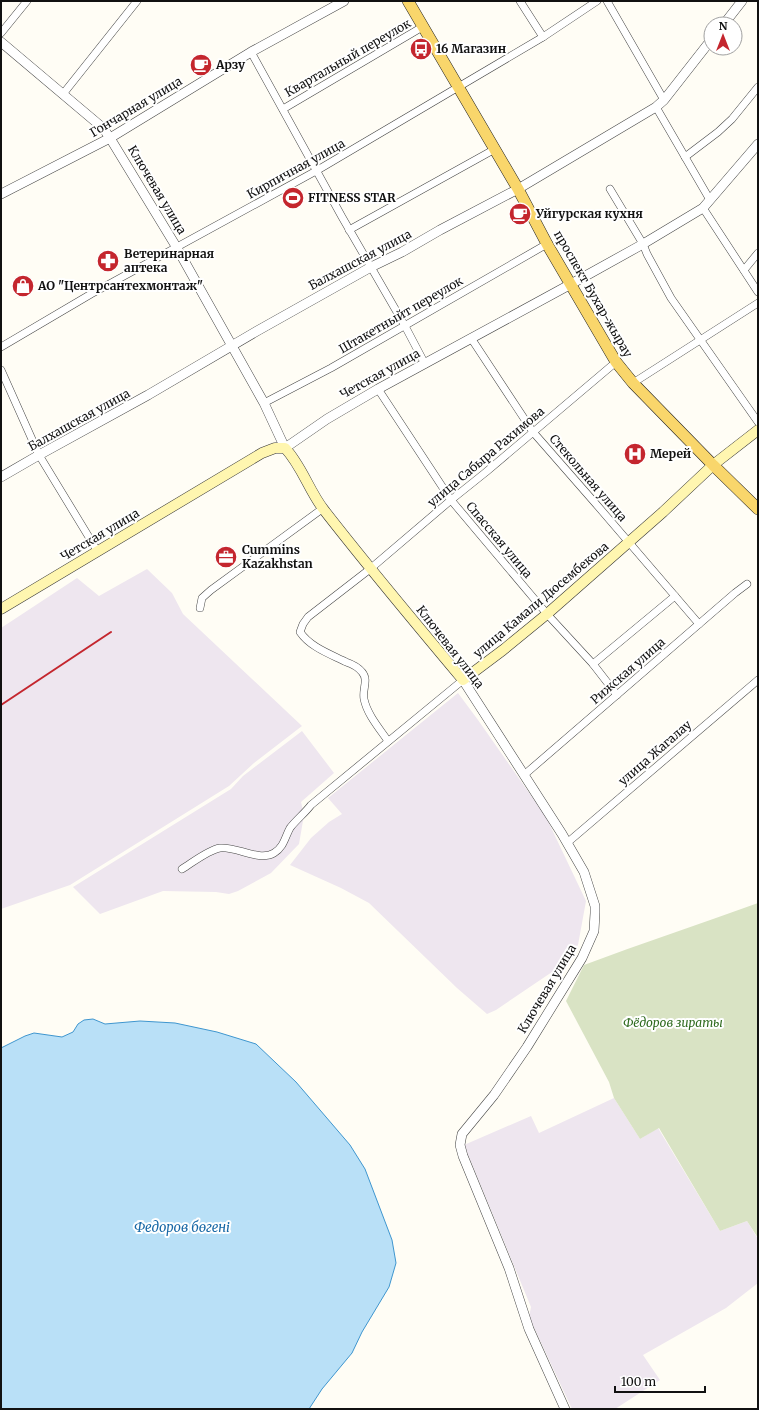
<svg xmlns="http://www.w3.org/2000/svg" width="759" height="1410" viewBox="0 0 759 1410" font-family="Merriweather,serif">
	<rect width="100%" height="100%" fill="#fffdf5"/>
	<g fill="#eee6ef">
		<path d="M147,569L172,593L183,614L302,726L254,763L229,786L70,885L1,909V628L77,578L99,596Z"/>
		<path d="M458,693L478,720L546,817L586,901L578,945L555,970L496,1010L487,1014L457,988L369,903L341,888L290,865L311,838L329,822L342,814L328,798Z"/>
		<path d="M302,731L334,773L301,802L304,815L299,844L271,873L238,891L229,894L216,892L163,891L100,914L73,887L231,789L243,776Z"/>
		<path d="M614,1098L640,1139L658,1128L720,1231L747,1221L758,1239V1283L726,1308L643,1355L660,1380L615,1409H572L529,1317L531,1307L464,1145L531,1116L539,1133Z"/>
	</g>
	<path fill="#d9e3c4" d="M758,903V1238L747,1221L720,1231L659,1128L640,1139L614,1098L609,1082L566,1001L584,965C642,943 700,924 758,903Z"/>
	<path fill="#b9e0f7" stroke="#3f96cf" d="M93,1019L105,1024L140,1021L175,1023L217,1032L256,1044L296,1082L350,1145L365,1169L392,1240L396,1263L389,1287L362,1332L352,1353L322,1389L309,1409H1V1048L25,1036L34,1033L62,1037L73,1032L78,1024L84,1020Z"/>
	<g fill="none" stroke-linecap="round" stroke-linejoin="round">
		<g stroke="#444" stroke-width="8">
			<g id="minor">
				<path d="M520,1L543,37"/>
				<path d="M607,1L664,100"/>
				<path d="M1,33L27,1"/>
				<path d="M251,52L342,217L405,326L425,364"/>
				<path d="M63,94L137,1"/>
				<path d="M656,107L710,200"/>
				<path d="M283,109L424,26"/>
				<path d="M685,157L718,132L732,119L758,87"/>
				<path d="M610,189L643,244L647,254L671,298L758,422"/>
				<path d="M703,208L758,292"/>
				<path d="M349,230L495,149"/>
				<path d="M744,270L758,253"/>
				<path d="M471,338L533,432L596,504L699,624"/>
				<path d="M1,347L91,294L316,171L543,37L597,1"/>
				<path d="M1,370L39,455L98,552"/>
				<path d="M633,383L758,303"/>
				<path d="M378,389L451,500L547,614L593,664L617,695"/>
				<path d="M264,403L331,368L547,244"/>
				<path d="M200,608L202,598L211,590L322,509"/>
				<path d="M593,664L675,596"/>
				<path d="M388,741C379,728 367,714 364,699C362,689 369,680 362,672C358,667 352,664 346,662C330,654 310,647 300,632L303,624L308,617L370,569L451,500L486,472L616,362"/>
				<path d="M524,775L735,593L747,584"/>
				<path d="M567,843L758,680"/>
				<path d="M182,869C192,863 208,850 220,848C236,846 259,862 274,853C284,847 285,837 290,828C296,820 305,813 311,805L463,680"/>
			</g>
		</g>
		<g stroke="#444" stroke-width="10">
			<g id="tertiary">
				<path d="M724,24L742,1"/>
				<path d="M1,42L103,128L110,138L177,248L264,403L285,448L327,419L378,389L571,284L643,244L703,208L758,144"/>
				<path d="M1,194L110,138L251,52L344,1"/>
				<path d="M1,477L39,455L148,395L257,331L371,267L402,252L440,230L518,189L656,107L664,100L711,40"/>
				<path d="M463,680L562,834L584,872L595,906V913L594,931L582,958L527,1047L494,1095L462,1134L460,1145L463,1156L509,1268L529,1329L565,1409"/>
			</g>
		</g>
		<g stroke="#333" stroke-width="11">
			<path id="secondary" d="M1,609L262,453L275,448H285C302,466 309,491 324,510C369,568 416,624 463,680L503,650L547,614L663,512L713,465L758,430"/>
		</g>
		<g stroke="#222" stroke-width="12">
			<path id="primary" d="M408,1L518,189L547,244L616,362L633,383L713,465L758,509"/>
		</g>
		<use href="#minor" stroke="#fff" stroke-width="7"/>
		<use href="#tertiary" stroke="#fff" stroke-width="9"/>
		<use href="#secondary" stroke="#fff6b0" stroke-width="10"/>
		<use href="#primary" stroke="#f9d66b" stroke-width="11"/>
		<path stroke="#c4262e" stroke-width="2" d="M1,705L111,632"/>
	</g>
	<defs>
		<g id="bus-disc" transform="scale(1.15)"><circle r="9.5" fill="#c4262e" stroke="#fff"/><path d="M-5-6H5V4H4V6H2V4H-2V6H-4V4H-5ZM-3.5-4V0h7V-4ZM-3.5 1.2v1.5H-2V1.2ZM2 1.2v1.5H3.5V1.2Z" fill="#fff"/></g>
		<g id="cafe-disc" transform="scale(1.15)"><circle r="9.5" fill="#c4262e" stroke="#fff"/><path d="M-5.5-4.5H6V0H3Q3 3.5 0 3.5H-2.5Q-5.5 3.5-5.5 0ZM3-3.2v2h1.7v-2ZM-6 4.5H4V6H-6Z" fill="#fff"/></g>
		<g id="stadium-disc" transform="scale(1.15)"><circle r="9.5" fill="#c4262e" stroke="#fff"/><path d="M0-5a6.5 5 0 1 0 0 10a6.5 5 0 1 0 0-10ZM-3.5-1.8h7v3.6h-7Z" fill="#fff"/></g>
		<g id="pharmacy-disc" transform="scale(1.15)"><circle r="9.5" fill="#c4262e" stroke="#fff"/><path d="M-2-6h4v4h4v4h-4v4h-4v-4h-4v-4h4Z" fill="#fff"/></g>
		<g id="shop-disc" transform="scale(1.15)"><circle r="9.5" fill="#c4262e" stroke="#fff"/><path d="M-5-2.5h2.3a2.7 3.5 0 0 1 5.4 0H5L5.5 6h-11ZM-1.5-2.5h3a1.5 2.3 0 0 0-3 0Z" fill="#fff"/></g>
		<g id="hospital-disc" transform="scale(1.15)"><circle r="9.5" fill="#c4262e" stroke="#fff"/><path d="M-5-5h3v3.5h4V-5h3V5h-3V1.5h-4V5h-3Z" fill="#fff"/></g>
		<g id="office-disc" transform="scale(1.15)"><circle r="9.5" fill="#c4262e" stroke="#fff"/><path d="M-6-3h4V-5.5h4V-3h4V5H-6ZM-1-4.5V-3h2v-1.5ZM-6 0V1H6V0Z" fill="#fff"/></g>
	</defs>
	<g fill-rule="evenodd">
		<use href="#bus-disc" x="421" y="49"/>
		<use href="#cafe-disc" x="201" y="65"/>
		<use href="#stadium-disc" x="293" y="198"/>
		<use href="#cafe-disc" x="520" y="214"/>
		<use href="#pharmacy-disc" x="108" y="261"/>
		<use href="#shop-disc" x="23" y="286"/>
		<use href="#hospital-disc" x="635" y="454"/>
		<use href="#office-disc" x="226" y="557"/>
	</g>
	<g text-anchor="middle" stroke-width="4" stroke-linejoin="round" paint-order="stroke">
		<g font-size="12" font-weight="bold" fill="#111" stroke="#fff" text-anchor="start">
			<text x="436" y="53">16 Магазин</text>
			<text x="216" y="69">Арзу</text>
			<text x="308" y="202">FITNESS STAR</text>
			<text x="536" y="218">Уйгурская кухня</text>
			<text x="124" y="258">Ветеринарная<tspan x="124" dy="14">аптека</tspan></text>
			<text x="38" y="290">АО "Центрсантехмонтаж"</text>
			<text x="650" y="458">Мерей</text>
			<text x="242" y="554">Cummins<tspan x="242" dy="14">Kazakhstan</tspan></text>
		</g>
		<g font-size="12" fill="#111" stroke="#fff">
			<text transform="translate(348 58) rotate(-30)" y="4">Квартальный переулок</text>
			<text transform="translate(136 107) rotate(-31)" y="4">Гончарная улица</text>
			<text transform="translate(296 169) rotate(-29)" y="4">Кирпичная улица</text>
			<text transform="translate(157 190) rotate(59)" y="4">Ключевая улица</text>
			<text transform="translate(360 260) rotate(-28)" y="4">Балхашская улица</text>
			<text transform="translate(593 294) rotate(60)" y="4">проспект Бухар-жырау</text>
			<text transform="translate(401 315) rotate(-30)" y="4">Штакетныйт переулок</text>
			<text transform="translate(380 374) rotate(-29)" y="4">Четская улица</text>
			<text transform="translate(79 420) rotate(-29)" y="4">Балхашская улица</text>
			<text transform="translate(486 457) rotate(-40)" y="4">улица Сабыра Рахимова</text>
			<text transform="translate(588 478) rotate(49)" y="4">Стекольная улица</text>
			<text transform="translate(100 535) rotate(-31)" y="4">Четская улица</text>
			<text transform="translate(499 540) rotate(50)" y="4">Спасская улица</text>
			<text transform="translate(541 600) rotate(-40)" y="4">улица Камали Дюсембекова</text>
			<text transform="translate(450 647) rotate(52)" y="4">Ключевая улица</text>
			<text transform="translate(628 671) rotate(-41)" y="4">Рижская улица</text>
			<text transform="translate(655 753) rotate(-41)" y="4">улица Жагалау</text>
			<text transform="translate(547 989) rotate(-59)" y="4">Ключевая улица</text>
		</g>
		<g font-size="12" font-style="italic" fill="#2f6b1f" stroke="#fff">
			<text x="673" y="1027">Фёдоров зираты</text>
		</g>
		<g font-size="13" font-style="italic" fill="#1768a6" stroke="#fff">
			<text x="182" y="1232">Федоров бөгені</text>
		</g>
	</g>
	<rect width="759" height="1410" fill="none" stroke="#111111" stroke-width="4"/>
	<g transform="translate(723 36)"><circle r="19" fill="#ffffff" stroke="#a0a0a0"/>
	<path d="M0-3L7 15L0 10L-7 15Z" fill="#c4262e"/>
	<text y="-6" font-size="11" font-weight="bold" text-anchor="middle" fill="#111111">N</text>
	</g>
	<path d="M615 1386v6h90v-6" fill="none" stroke="#111111" stroke-width="2"/>
	<text x="621" y="1386" font-size="12" fill="#111111" stroke="#ffffff" stroke-width="3" paint-order="stroke">100 m</text>
</svg>
